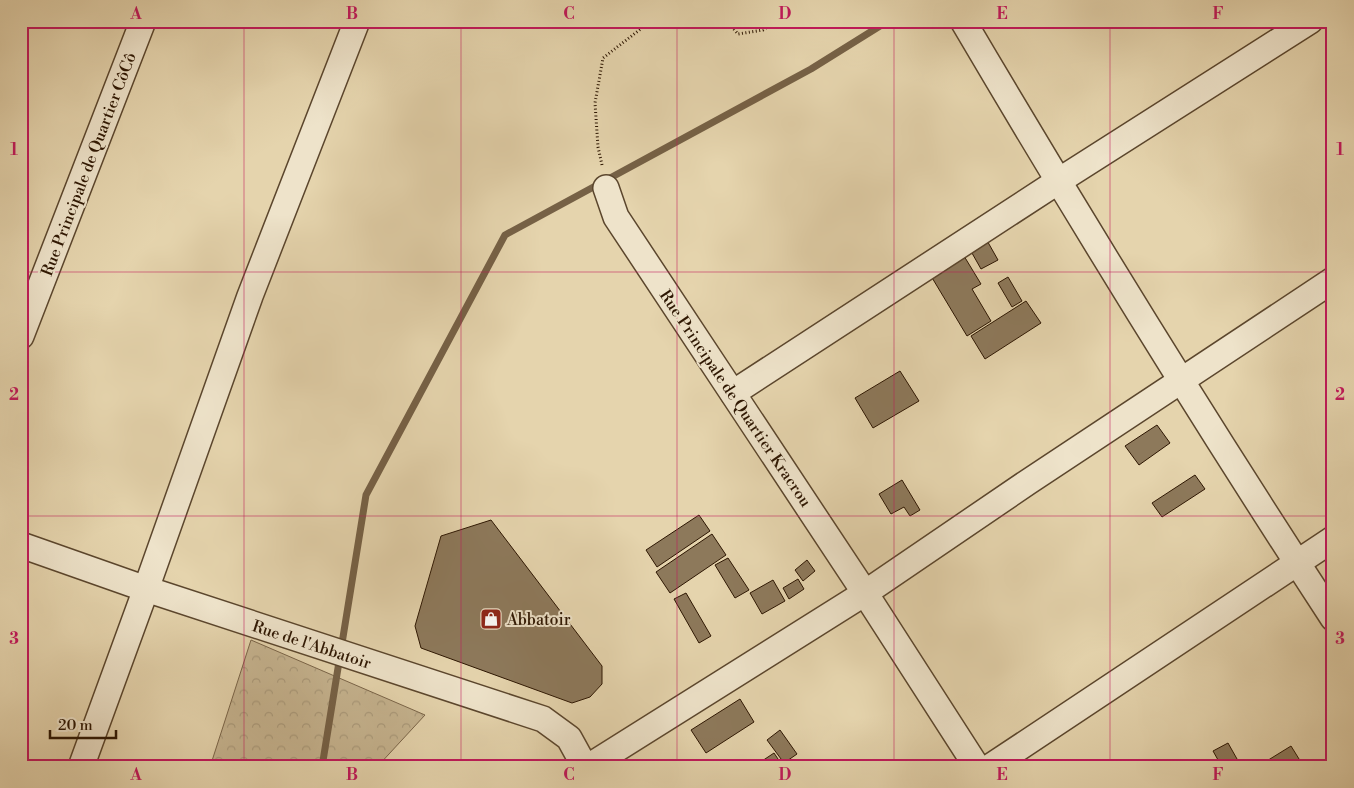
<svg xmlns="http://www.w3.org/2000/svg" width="1354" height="788" viewBox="0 0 1354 788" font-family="'Libre Bodoni',serif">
	<defs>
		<pattern id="forest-crowns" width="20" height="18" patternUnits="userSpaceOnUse" patternTransform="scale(1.25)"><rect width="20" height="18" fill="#c6b490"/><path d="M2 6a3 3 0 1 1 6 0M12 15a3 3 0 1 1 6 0" fill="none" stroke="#aa9a7b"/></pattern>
	</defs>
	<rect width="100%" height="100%" fill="#e5d4ad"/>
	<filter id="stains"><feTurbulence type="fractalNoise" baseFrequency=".004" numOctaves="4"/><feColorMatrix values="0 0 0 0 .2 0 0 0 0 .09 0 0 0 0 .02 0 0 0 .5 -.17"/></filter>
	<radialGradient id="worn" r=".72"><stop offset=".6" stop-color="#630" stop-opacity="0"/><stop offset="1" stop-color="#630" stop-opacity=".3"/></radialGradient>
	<path fill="url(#forest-crowns)" stroke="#7a6549" d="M251,640L425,715L377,767H210Z"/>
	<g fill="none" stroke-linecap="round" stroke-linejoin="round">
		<path stroke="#766146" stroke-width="7" d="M322,767L366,495L505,235L811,69L888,21"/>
	</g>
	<g fill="#8d795b" stroke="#2d1602">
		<path d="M985,237L998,260L981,269L968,246Z"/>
		<path d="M964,256L981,284L972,289L991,321L967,336L931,276Z"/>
		<path d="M1008,277L1022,301L1012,307L998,283Z"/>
		<path d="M1026,301L1041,323L985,359L971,336Z"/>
		<path d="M900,371L919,401L873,428L855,398Z"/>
		<path d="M1157,425L1170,443L1139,465L1125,446Z"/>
		<path d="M1195,475L1205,489L1162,517L1152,503Z"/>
		<path d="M902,480L920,510L910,516L904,507L891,514L879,494Z"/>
		<path d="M699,515L710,531L657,567L646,550Z"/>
		<path d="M491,520L602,666V684L590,697L572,703L421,648L415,626L441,536Z"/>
		<path d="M712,534L726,555L670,593L656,572Z"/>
		<path d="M728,558L749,590L735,598L715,565Z"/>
		<path d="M807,560L815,571L803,581L795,570Z"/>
		<path d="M798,579L804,589L789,599L783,588Z"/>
		<path d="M773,580L785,601L762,614L750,593Z"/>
		<path d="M686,593L711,636L699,643L674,599Z"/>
		<path d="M740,699L754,722L706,753L691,730Z"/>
		<path d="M780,730L797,754L784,763L767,740Z"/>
		<path d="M1228,743L1241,766L1240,767H1222L1213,751Z"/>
		<path d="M1291,746L1304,767H1257Z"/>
		<path d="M774,753L782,765L780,767H753Z"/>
	</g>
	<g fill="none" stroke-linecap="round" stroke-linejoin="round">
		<g stroke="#5b462d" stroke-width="28">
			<g id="street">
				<path d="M963,21C1082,223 1205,422 1333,618"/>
				<path d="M606,188L616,217L865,593L977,767"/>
				<path d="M21,336L143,21"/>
				<path d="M733,393L1057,182L1310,21"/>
				<path d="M21,545L146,589L543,719L569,738L585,767"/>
				<path d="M81,767L146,589L250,296L357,21"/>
				<path d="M588,767L865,593L1028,482L1333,280"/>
				<path d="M990,767L1333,539"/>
			</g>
		</g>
		<g stroke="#2d1602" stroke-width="3" stroke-dasharray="1 2.5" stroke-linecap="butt">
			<path d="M727,21L738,34L763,30L777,21"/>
			<path d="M602,165L598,147L595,103L603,58L651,21"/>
		</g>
		<use href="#street" stroke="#eee3ca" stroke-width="25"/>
	</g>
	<path fill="none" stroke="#c2185b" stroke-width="1" stroke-opacity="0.55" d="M244,21V767M461,21V767M677,21V767M894,21V767M1110,21V767M21,272H1333M21,516H1333"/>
	<defs>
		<g id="shop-square" transform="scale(1.125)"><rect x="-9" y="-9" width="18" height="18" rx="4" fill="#8f2418" stroke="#eee3ca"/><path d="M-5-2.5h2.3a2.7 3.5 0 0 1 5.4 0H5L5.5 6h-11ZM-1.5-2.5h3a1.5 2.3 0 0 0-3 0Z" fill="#fff"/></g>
	</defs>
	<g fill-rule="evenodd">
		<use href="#shop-square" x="491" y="619"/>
	</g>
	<g text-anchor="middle" stroke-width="4" stroke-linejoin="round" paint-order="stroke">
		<g font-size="16" fill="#2d1602" stroke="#eee3ca">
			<text transform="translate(88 164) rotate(-69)" y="6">Rue Principale de Quartier CôCô</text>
			<text transform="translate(736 398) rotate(56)" y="6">Rue Principale de Quartier Kracrou</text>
			<text transform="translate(312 644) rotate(18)" y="6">Rue de l'Abbatoir</text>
		</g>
		<g font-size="16" fill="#2d1602" stroke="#eee3ca" text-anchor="start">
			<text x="507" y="625">Abbatoir</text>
		</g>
	</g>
	<rect width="1354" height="788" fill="none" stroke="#e5d4ad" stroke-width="55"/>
	<path d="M50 730v8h66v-8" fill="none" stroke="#2d1602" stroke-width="2.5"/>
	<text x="58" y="730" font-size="15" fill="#2d1602" stroke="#eee3ca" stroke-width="4" paint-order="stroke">20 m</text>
	<rect x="28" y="28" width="1298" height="732" fill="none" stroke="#c2185b" stroke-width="2"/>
	<g font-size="16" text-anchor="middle" font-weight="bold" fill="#c2185b">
		<text x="136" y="19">A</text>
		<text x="352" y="19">B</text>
		<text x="569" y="19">C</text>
		<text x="785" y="19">D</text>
		<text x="1002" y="19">E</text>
		<text x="1218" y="19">F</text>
		<text x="14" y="155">1</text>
		<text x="1340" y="155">1</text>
		<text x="14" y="400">2</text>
		<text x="1340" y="400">2</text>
		<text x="14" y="644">3</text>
		<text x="1340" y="644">3</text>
		<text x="136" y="780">A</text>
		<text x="352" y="780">B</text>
		<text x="569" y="780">C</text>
		<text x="785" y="780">D</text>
		<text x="1002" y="780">E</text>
		<text x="1218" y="780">F</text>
	</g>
	<rect width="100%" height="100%" filter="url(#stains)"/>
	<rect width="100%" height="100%" fill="url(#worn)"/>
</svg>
